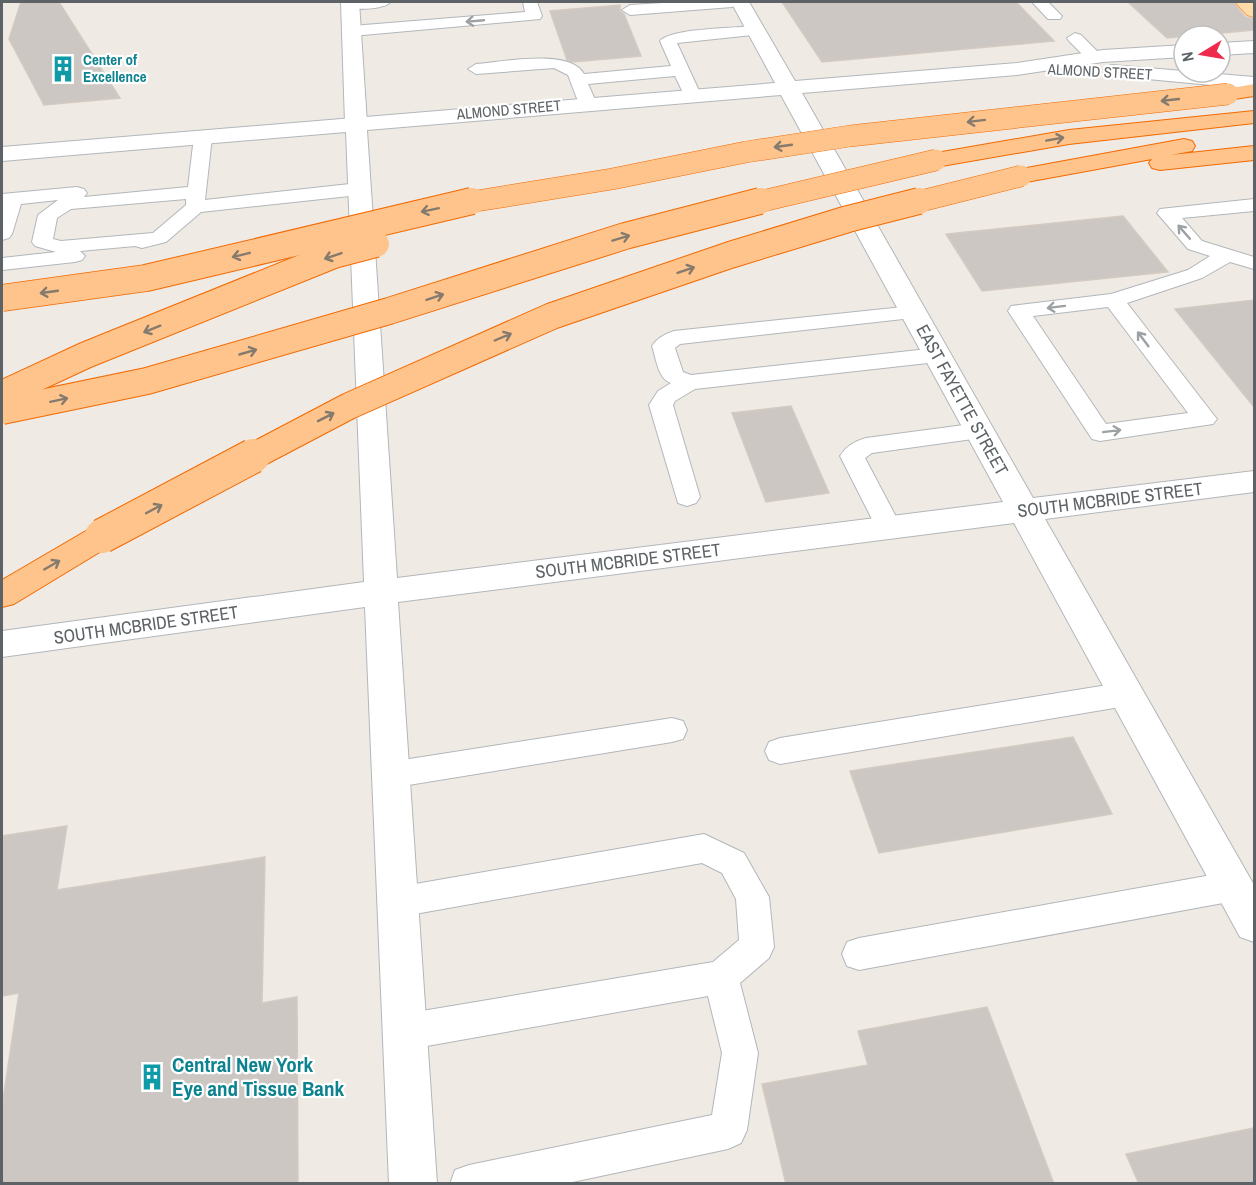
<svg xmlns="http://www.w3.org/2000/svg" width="1256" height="1185" viewBox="0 0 1256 1185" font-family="'Archivo Narrow',sans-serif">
	<rect width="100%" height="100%" fill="#efeae4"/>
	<g fill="#ccc7c3" stroke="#d4cac2" stroke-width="1.5">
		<path d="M21,2H59L120,98L44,105L9,39Z"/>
		<path d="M782,2H1016L1054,41L822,62Z"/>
		<path d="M1128,2H1233L1245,17L1254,19V30L1167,38Z"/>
		<path d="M620,5V11L624,14L641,56L572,62L567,60L550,11Z"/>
		<path d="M1123,216L1168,272L982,291L946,234Z"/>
		<path d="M1254,300V407L1175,309Z"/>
		<path d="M791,406L829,493L766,502L732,413Z"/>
		<path d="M1073,737L1112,814L879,853L850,771Z"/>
		<path d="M67,826L57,890L265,857L262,1003L297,997L298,1184H2V1106L19,993L2,996V836Z"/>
		<path d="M987,1007L1054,1184H786L762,1084L868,1065L858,1031Z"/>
		<path d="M1254,1128V1184H1139L1126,1154Z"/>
	</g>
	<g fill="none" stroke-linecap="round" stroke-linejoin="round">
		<g stroke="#b2b7ba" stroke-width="2">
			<g id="service">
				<path d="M344,2H391C382,10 356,10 345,7L342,4Z"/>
				<path d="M523,2H537L542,16L540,19L352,36L344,31L352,26L525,12Z"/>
				<path d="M679,2H740L732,7L630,15L622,10L630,5Z"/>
				<path d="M1032,2H1048L1062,16L1060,19H1048Z"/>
				<path d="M756,26L764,31L762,34L677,43L701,95L698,99H686L675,76L588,84L597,104L594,108H582L579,104L568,75L554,68L476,74L468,69L476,64C502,62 570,48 584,74L671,66L660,41C671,28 737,28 756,26Z"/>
				<path d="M1075,33L1081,35L1100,54L1102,57L1100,60H1088L1069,41L1067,38Z"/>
				<path d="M203,132L209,133L212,137L205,200L359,183L366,185L369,189L366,193L359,195L201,212L166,242L142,248L135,246L80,251L85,256L82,260L75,262L2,270V258L56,252L35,246L32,242L38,215L58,200L21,204L12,234L9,238L2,240V194L77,187L84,189L87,193L84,197L188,187L194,137L197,133ZM186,199V205L153,233L61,241L53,239L57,218L71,209Z"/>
				<path d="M1254,199V211L1182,218L1202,241L1254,257V269L1230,262L1202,278L1127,303L1213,414L1217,419L1213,424L1100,441L1092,439L1008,311L1011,306L1019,305L1111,294L1188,270L1210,256L1188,249L1157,213L1160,209ZM1108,307L1188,413L1106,424L1033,316Z"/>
				<path d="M913,306L921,307L924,312L921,317L680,344L675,348L683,372L691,375L937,348L945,350L948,355L945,360L937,362L695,389L675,401L673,405L700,497L696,503L687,506L678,503L649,405L658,391L671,383C658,379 656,358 652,346C657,338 665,334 674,331Z"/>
				<path d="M979,423L987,425L991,431L987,437L872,453L865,458L902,528L898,535L889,537L880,535L840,456C846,446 855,441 866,438Z"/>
				<path d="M1126,682L1136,686L1141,694L1136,702L1126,706L780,764L769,760L765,751L769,742L780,738Z"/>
				<path d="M672,718L683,721L687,730L683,739L672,742L390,788L379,784L375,775L379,766L390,762Z"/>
				<path d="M704,834L744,853L769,897L774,947L769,958L740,983L758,1053L747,1130L741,1143L728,1149L563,1184H450L455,1170L469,1165L712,1115L722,1053L708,996L404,1050L391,1045L386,1032L391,1019L404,1014L713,962L739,940L736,899L722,873L702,863L398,917L386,913L381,902L386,891L398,887Z"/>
				<path d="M1234,871L1246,875L1250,886L1246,897L1234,901L859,970L847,966L842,954L847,942L859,938Z"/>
			</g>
		</g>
		<g stroke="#b2b7ba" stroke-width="2">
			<path id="minor" d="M341,2H359L367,123L364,128L356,129L348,128L345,123Z"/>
		</g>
		<g stroke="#b2b7ba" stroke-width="2">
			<g id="tertiary">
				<path d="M731,2H749L795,81L1017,63L1103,50L1184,45V57L1103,62L1017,75L802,93L1033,498L1254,471V492L1045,519L1254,885V942L1240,937L1014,523L398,602L437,1184H389L365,607L2,657V631L364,582L346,132L2,161V147L775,83ZM781,95L1003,502L397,578L367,130Z"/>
				<path d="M1254,41V53L1220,55V43Z"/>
				<path d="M1112,65L1254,77V89L1105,75L1102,71L1105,67Z"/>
			</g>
		</g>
		<g stroke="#f6a156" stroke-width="2">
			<path id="primary" d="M1235,2H1254V17L1247,15Z"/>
		</g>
		<g stroke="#f36900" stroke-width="2">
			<g id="motorway">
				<path d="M1254,84V96L1228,100L1221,98L1218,94L1221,90Z"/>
				<path d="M1254,111V123L1069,144L936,167L928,165L925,160L928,155L936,153L1069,130Z"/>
				<path d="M1184,139L1192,141L1195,146L1192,151L1171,155L1254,146V160L1160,170L1152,168L1149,163L1152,159L1021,183L1013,181L1010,176L1013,171L1021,169Z"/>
				<path d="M102,525L113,528L118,536L113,544L14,604L2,607V580L91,528Z"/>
			</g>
		</g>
		<use href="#service" fill="#fff" fill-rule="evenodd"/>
		<use href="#minor" fill="#fff" fill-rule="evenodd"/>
		<use href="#tertiary" fill="#fff" fill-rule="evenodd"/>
		<use href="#primary" fill="#ffdba9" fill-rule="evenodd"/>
		<use href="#motorway" fill="#ffc48b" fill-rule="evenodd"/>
		<g stroke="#f36900" stroke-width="22" stroke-linecap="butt">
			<g id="motorway-bridge-far2">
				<path d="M464,203L612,179L746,152L850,136L1228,94"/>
				<path d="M754,203L936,160"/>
				<path d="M913,203L1021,176"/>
			</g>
		</g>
		<g stroke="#f36900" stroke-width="28" stroke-linecap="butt">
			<g id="motorway-bridge-far1">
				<path d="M2,298L146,278L472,201"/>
				<path d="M2,394L86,355L334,255L376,244"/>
				<path d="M2,411L147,381L389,311L625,236L760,201"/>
				<path d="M250,458L349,406L552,316L730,255L848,219L919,201"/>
			</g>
		</g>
		<g stroke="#f36900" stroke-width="36" stroke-linecap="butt">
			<path id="motorway-bridge" d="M102,536L253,456"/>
		</g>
		<use href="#motorway-bridge-far2" stroke="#ffc48b" stroke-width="21"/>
		<use href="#motorway-bridge-far1" stroke="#ffc48b" stroke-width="26"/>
		<use href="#motorway-bridge" stroke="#ffc48b" stroke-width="34"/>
	</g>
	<defs><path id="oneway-shaft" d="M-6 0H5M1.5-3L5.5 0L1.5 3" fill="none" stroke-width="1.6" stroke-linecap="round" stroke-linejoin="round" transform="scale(1.5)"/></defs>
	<g stroke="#9da1a3">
		<use href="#oneway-shaft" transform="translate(475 21) rotate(175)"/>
		<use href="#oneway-shaft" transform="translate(1184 232) rotate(-131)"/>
		<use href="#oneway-shaft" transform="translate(1056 307) rotate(173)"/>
		<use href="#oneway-shaft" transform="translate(1143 339) rotate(-127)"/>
		<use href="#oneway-shaft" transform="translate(1112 431) rotate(-7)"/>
	</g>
	<g stroke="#857a6e">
		<use href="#oneway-shaft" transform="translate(1170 100) rotate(174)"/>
		<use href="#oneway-shaft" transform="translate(976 121) rotate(173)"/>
		<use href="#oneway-shaft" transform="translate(1055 139) rotate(-10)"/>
		<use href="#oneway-shaft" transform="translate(783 146) rotate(172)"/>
		<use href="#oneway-shaft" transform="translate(430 210) rotate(168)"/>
		<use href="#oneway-shaft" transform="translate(621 238) rotate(-17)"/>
		<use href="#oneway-shaft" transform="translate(241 255) rotate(166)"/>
		<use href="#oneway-shaft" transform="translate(333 256) rotate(161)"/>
		<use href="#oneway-shaft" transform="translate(686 270) rotate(-19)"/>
		<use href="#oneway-shaft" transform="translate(49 292) rotate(172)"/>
		<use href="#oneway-shaft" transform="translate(435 297) rotate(-18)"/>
		<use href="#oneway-shaft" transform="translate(152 329) rotate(158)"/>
		<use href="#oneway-shaft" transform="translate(503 337) rotate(-23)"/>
		<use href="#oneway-shaft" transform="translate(248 352) rotate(-16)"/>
		<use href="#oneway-shaft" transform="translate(59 400) rotate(-12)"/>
		<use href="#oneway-shaft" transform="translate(326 417) rotate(-27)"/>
		<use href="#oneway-shaft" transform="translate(154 509) rotate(-28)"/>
		<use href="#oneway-shaft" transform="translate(52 565) rotate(-30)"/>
	</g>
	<defs>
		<g id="building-bare" transform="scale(2.07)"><path d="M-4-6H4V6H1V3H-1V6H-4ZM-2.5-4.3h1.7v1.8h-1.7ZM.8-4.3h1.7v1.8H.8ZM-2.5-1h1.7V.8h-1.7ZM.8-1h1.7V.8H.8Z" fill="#0f9aa8" stroke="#fff" stroke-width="2.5" paint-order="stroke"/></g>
	</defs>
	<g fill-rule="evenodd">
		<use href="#building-bare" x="63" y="69"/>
		<use href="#building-bare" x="152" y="1077"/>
	</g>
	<g text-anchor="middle" stroke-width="4.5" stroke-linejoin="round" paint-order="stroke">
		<g font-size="15" font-weight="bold" fill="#0d838f" stroke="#fff" text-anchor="start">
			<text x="83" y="65">Center of<tspan x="83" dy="17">Excellence</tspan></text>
		</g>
		<g font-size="15" fill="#5c6265" stroke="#fff">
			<text transform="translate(1100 72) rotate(3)" y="5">ALMOND STREET</text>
			<text transform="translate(509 110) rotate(-5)" y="5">ALMOND STREET</text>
		</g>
		<g font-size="18" fill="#5c6265" stroke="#fff">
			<text transform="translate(962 400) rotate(61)" y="6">EAST FAYETTE STREET</text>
			<text transform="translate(1110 500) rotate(-7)" y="6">SOUTH MCBRIDE STREET</text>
			<text transform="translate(628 561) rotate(-7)" y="6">SOUTH MCBRIDE STREET</text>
			<text transform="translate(146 625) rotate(-8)" y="6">SOUTH MCBRIDE STREET</text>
		</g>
		<g font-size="21" font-weight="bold" fill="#0d838f" stroke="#fff" text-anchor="start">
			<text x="172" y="1072">Central New York<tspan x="172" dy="24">Eye and Tissue Bank</tspan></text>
		</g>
	</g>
	<rect width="1256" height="1185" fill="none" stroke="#5c6265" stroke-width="6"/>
	<g transform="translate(1202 54) rotate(259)"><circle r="28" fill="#ffffff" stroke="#bec0c1" stroke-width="1.5"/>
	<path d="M0-4.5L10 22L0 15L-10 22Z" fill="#ef2a4d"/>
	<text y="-9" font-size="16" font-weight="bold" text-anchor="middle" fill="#5c6265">N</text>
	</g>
</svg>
